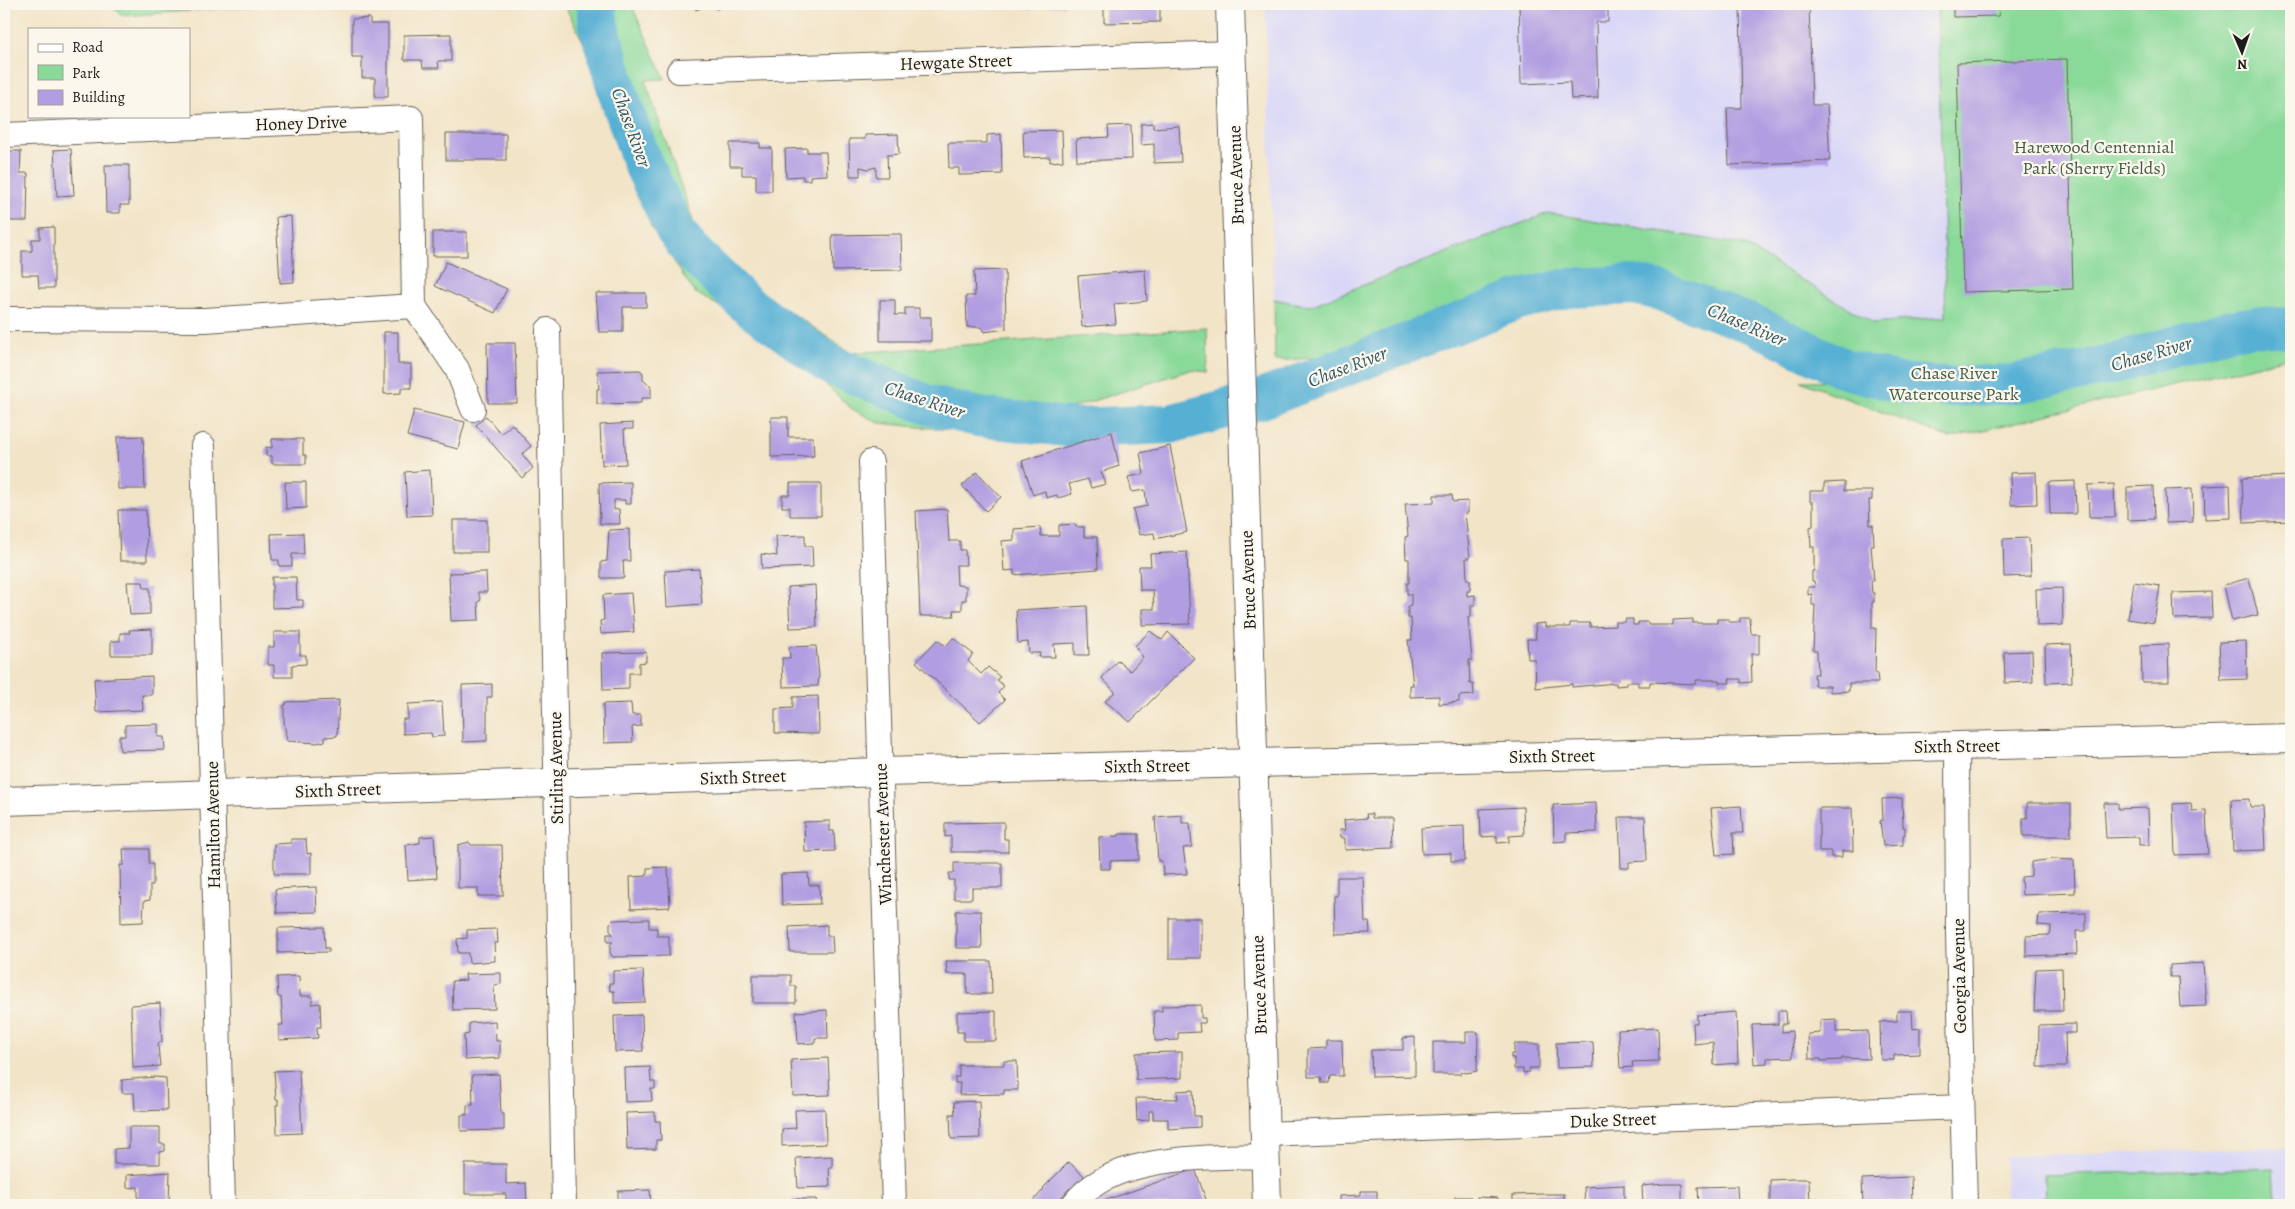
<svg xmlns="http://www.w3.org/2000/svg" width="2295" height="1209" viewBox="0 0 2295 1209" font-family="Alegreya,serif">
	<rect width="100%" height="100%" fill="#fbf7ec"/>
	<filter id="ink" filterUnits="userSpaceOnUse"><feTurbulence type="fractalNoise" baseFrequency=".02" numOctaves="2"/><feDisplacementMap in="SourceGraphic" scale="10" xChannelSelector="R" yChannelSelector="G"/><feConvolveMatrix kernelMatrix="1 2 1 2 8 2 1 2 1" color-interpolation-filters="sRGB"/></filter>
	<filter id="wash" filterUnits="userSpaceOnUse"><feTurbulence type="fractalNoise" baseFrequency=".0096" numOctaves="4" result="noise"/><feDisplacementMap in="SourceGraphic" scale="20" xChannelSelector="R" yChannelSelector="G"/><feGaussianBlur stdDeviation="1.12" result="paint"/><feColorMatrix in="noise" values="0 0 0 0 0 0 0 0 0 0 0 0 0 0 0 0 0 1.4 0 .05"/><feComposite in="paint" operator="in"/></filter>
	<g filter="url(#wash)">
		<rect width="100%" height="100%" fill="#f2e4c7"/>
		<g fill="#d9d7f7">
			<path d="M1265,4H1937L1947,317L1873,323L1744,245L1548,213L1310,306L1274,299Z"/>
			<path d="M2291,1147V1205H2006L2005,1156Z"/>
		</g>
		<g fill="#89d999" stroke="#527a5a">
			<path d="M107,4H275L124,16Z"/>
			<path d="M564,4H631L665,79L645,80L704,253L851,353L1207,328L1208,372L1190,370L990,434L879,423L852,409L776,338L694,292L651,227L603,81Z"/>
			<path d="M1937,4H2291V357L1950,438L1800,381L1849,380L1790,352L1775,348L1702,310L1662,295L1601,285L1544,282L1524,285L1479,300L1401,344L1338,356L1275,361L1274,299L1310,306L1548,213L1744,245L1873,323L1946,317Z"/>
			<path d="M2274,1168L2276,1205H2045L2044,1175Z"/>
		</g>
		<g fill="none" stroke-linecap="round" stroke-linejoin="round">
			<path stroke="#57b0d4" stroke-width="40" d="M596,4L599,27L619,96L642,162L675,230L690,250L746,304L829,364L931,406L978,417L1076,428L1170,424L1259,400L1518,300L1568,288L1634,285L1661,291L1757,326L1845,369L1899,383L1953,387L2013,384L2106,366L2225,331L2255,326L2291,328"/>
		</g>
		<g id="blocks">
			<g fill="#b19de1">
				<path d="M693,4H709L696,10Z"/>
				<path d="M714,4H728L716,9Z"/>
				<path d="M824,4H863V6L824,8Z"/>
				<path d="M917,4H930V5L917,6Z"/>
				<path d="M962,4H977V6L962,7Z"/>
				<path d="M982,4H999V5L982,6Z"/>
				<rect x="1024" y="4" width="14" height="2"/>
				<rect x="1045" y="4" width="19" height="2"/>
				<path d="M1104,4H1160V22L1104,23Z"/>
				<path d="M1519,4H1608V22H1596L1598,98L1571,99L1570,82L1521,84Z"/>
				<path d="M1740,4H1809L1812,105H1827L1830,161L1729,165L1727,108H1742Z"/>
				<path d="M1953,4H1998L1999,16L1953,17Z"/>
				<path d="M370,18V24H388V97H375V78H362V57H352V19Z"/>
				<path d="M451,34V61H438L439,68H423L422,60H404V35Z"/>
				<path d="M2067,59L2073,289L1963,292L1957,63Z"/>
				<path d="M1153,123V128L1179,126L1181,162L1154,163V144L1141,145V124Z"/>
				<path d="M1131,125L1132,159L1077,161L1076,139L1109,137L1108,126Z"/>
				<path d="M1062,130L1063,161L1050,162V157L1024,158L1023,131Z"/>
				<rect x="446" y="134" width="60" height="26"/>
				<path d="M898,134L899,154L887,155L888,177H876V167L868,169L860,167V176H850L849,139H865V135Z"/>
				<path d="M1001,134L1002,174L959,175V168H949L948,143H987V135Z"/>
				<path d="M730,143H760V148H772V191H756V175H742V166H730Z"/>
				<path d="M807,148V152H826L827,175L810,176V180H803V176L786,177L785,149Z"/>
				<path d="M71,149L74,195L57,196L54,150Z"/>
				<path d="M8,151H21L20,173H28L27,221H8Z"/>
				<path d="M105,165H129V205H120V213H106Z"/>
				<path d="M291,216L294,282L280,283L276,217Z"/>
				<path d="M54,227V288H39L38,275H22V251H32V239H40V228Z"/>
				<rect x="433" y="232" width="34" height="24"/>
				<path d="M901,234L902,270L833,271L832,235Z"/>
				<path d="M446,262L507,289L495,313L435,286Z"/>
				<path d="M1005,270L1006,329L984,332L981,327H967L966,296H975L974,271Z"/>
				<path d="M1145,270L1147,301L1114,304L1116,324L1082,327L1078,276Z"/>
				<path d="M596,293H646V307H623V332H599Z"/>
				<path d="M880,300H895V315H905V308H919V317H931V341H880Z"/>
				<path d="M384,332H398V364H411V388H401V393L384,394Z"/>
				<path d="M487,343H515L517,403H488Z"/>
				<path d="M640,370L643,373V380L651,387V398H641V403L597,404V389H599L597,371Z"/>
				<path d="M414,410L465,422L458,449L407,436Z"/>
				<path d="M486,416L501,434L512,424L531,446L522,454L533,468L522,478L476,425Z"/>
				<path d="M771,417H788V437H813L814,456L771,457Z"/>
				<path d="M633,423V429H624L626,464L602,465L600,425Z"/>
				<path d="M1112,432L1119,466L1101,472L1106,484L1091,488L1088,479L1069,484L1072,494L1058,498L1057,495L1046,498L1045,491L1033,495L1022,461Z"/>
				<path d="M143,436L145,489H118L117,437Z"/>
				<path d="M272,439H303V455H306V464H272V456H266V447L272,448Z"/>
				<path d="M1170,446L1187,532L1155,539L1154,533L1139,535L1133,509L1147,506L1145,490L1132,492L1128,477L1144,474L1140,453Z"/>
				<path d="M430,470L432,515L407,516L405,472Z"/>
				<path d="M977,472L1001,497L986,511L962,486Z"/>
				<path d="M2036,472L2037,504L2011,505L2010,473Z"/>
				<path d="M2291,476V521L2244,523L2242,478Z"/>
				<path d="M2075,481L2076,514H2050L2049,482Z"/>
				<path d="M285,482H306V508L286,509Z"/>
				<path d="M631,482V504H625V500H614V510L619,509L620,524H600L599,483Z"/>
				<path d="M1844,482V491H1872V500H1869L1870,525H1873L1874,545H1871L1874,581H1871L1872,593H1874V602H1872V628H1876L1875,673H1877L1878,683H1849V691L1830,692V686H1815L1814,674H1818L1817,651H1813L1815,605H1812V594L1808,595V587H1815L1814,581H1812V571H1814V547H1811L1810,527L1813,526V502H1810V491H1824V483Z"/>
				<path d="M790,483H821V516H790V507H782V495H790Z"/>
				<path d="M2114,484L2115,517H2089L2088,485Z"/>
				<path d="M2230,485L2231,518L2205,519L2204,486Z"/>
				<path d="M2153,486L2154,519L2127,520V487Z"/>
				<path d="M2192,489L2193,522L2166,523L2165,490Z"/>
				<path d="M1434,495H1452L1453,502L1468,501V513H1465L1470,558H1466L1467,580H1470V591H1467V596L1475,595V605H1471V617H1468L1472,660H1469L1470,684H1473L1474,695L1459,696V702L1439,704V696L1410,697V685H1413L1408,640H1412L1411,618H1408V606L1411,605V594H1407V583H1409V559H1406L1405,537L1408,536L1405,504L1434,503Z"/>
				<path d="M947,509L949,541H960V550H965L966,565H956L957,585L966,586V600H962V610H953L954,616H920L916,511Z"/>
				<path d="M118,510H146L147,561H120Z"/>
				<rect x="453" y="520" width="34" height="32"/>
				<path d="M1075,524L1076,527H1084V537H1097L1098,569L1014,575V570L1004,571L1002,541L1014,540V529L1040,527L1041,536H1059V525Z"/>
				<path d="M629,529L630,561H623L624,578H601V562L607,561L609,530Z"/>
				<path d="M303,533L304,554H292V566H279V560H272L271,534Z"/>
				<path d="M805,535V546H812L813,567L762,569L761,554L777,556L776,536Z"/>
				<path d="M2029,538L2031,576L2004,577L2003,539Z"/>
				<path d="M1187,552L1190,624L1142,625V609H1154L1153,590H1140L1139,566H1151L1150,554Z"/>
				<path d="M699,569L702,604L667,607L665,571Z"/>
				<path d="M486,572L487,592H478L481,600L478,602L479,620L451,621L449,573Z"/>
				<path d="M272,577H296L297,600H303V607L272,608Z"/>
				<path d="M2249,578L2258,615L2232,621L2224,585Z"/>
				<path d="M127,582H143L144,588H150V614L130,615Z"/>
				<path d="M2134,582L2160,586L2154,623L2128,619Z"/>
				<path d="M815,585L817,627L790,628L788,587Z"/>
				<path d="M2062,588L2063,625L2037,626L2036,589Z"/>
				<path d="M2211,592L2212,618L2174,619L2173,593Z"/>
				<path d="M631,593L634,632L601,634L600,621L604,620L603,595Z"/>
				<path d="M1087,606L1089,655H1075V643L1054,644L1055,657H1039L1040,653H1029L1028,642L1018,643L1016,610Z"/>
				<path d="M1740,618H1750L1751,634H1759V654H1751L1752,682L1741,683V679H1729L1730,683H1719V680H1696V684L1650,682V686H1638V682H1627V685L1616,686V683L1572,687V684L1536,688L1535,659H1528L1527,639H1536L1535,624L1545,623V627H1570V623H1590V627L1615,626V622H1625V619H1633V625H1638V622H1648V625H1673V620L1693,619V623H1717V619H1728V622H1740Z"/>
				<path d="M152,629V655H111V641H120V633H130L129,630Z"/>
				<path d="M1150,631L1162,640L1168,632L1194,658L1130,722L1105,701L1115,692L1102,678L1118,660L1130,671L1143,657L1135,646Z"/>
				<path d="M274,632H300V655H306V664L292,665V677H274V665H268V647H274Z"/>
				<path d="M953,638L973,654L968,661L981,674L988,667L1000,677L997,680L1004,686L998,693L1005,700L980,722L916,662L937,640L946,646Z"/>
				<path d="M2246,641L2247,679L2221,680L2219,642Z"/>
				<path d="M2071,644L2072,682L2046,683L2045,645Z"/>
				<path d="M2168,644L2169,682H2142L2141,645Z"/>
				<path d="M816,646L819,676L818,686L783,687L782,658H790L789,647Z"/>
				<path d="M2032,651L2033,682L2005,683L2004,652Z"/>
				<path d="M646,652V662L639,663V673H629V689L603,690L602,653Z"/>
				<path d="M152,676V695H142L143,710L96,712L94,679Z"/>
				<path d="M492,684V697H487V741L463,742L462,685Z"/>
				<path d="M818,696L819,734L775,733V709L793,708V697Z"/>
				<path d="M339,700L337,736L325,737V741L317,743L287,741L284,721V705H286V702Z"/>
				<path d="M442,702L444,736L432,737L431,733L403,734V719H408V704Z"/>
				<path d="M631,703L632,715H641V726L632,727L633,742L604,743L603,704Z"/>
				<path d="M158,724V737H164L165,750L120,751L119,736H125V725Z"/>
				<path d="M1902,798L1903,827H1905V835H1903V845L1883,846L1880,821L1883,820L1882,799Z"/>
				<path d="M2249,799L2250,807H2264L2266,850L2233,851L2231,800Z"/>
				<path d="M1596,803L1597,832L1566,833V841L1554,842L1553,805Z"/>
				<path d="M2027,803H2071V836H2023V818H2027Z"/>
				<path d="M2104,803H2118V809L2148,808L2149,845H2139V837L2106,838Z"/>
				<path d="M2191,803L2192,811L2206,810L2208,854L2175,855L2173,804Z"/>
				<path d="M1741,806L1743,833H1733L1734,854L1716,855L1711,808Z"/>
				<path d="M1523,807L1524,835L1509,836V842L1497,843V836L1481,837L1480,809Z"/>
				<path d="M1819,808H1852L1853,851H1842V857H1831V851H1819Z"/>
				<path d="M1366,814H1372V818H1392L1393,848L1345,850V838H1340L1339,830H1345L1344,820L1367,818Z"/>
				<path d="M1182,815V823H1190L1192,847L1183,848L1187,874L1163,875L1162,861H1158L1155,817Z"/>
				<path d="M1619,817H1645L1647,861L1629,862V868H1621Z"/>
				<path d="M830,821V831H834L835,851L805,852L804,822Z"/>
				<path d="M1004,822V839H1008V852H951V836L945,837V823Z"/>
				<path d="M1464,826L1465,861H1451V853L1422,854L1421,828Z"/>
				<path d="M1119,834H1139V860L1110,861V869H1100L1099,837L1119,836Z"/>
				<path d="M434,836L437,878L408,880L406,845L420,843V837Z"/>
				<path d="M291,839H306L307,854L311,853V874H274V844L291,843Z"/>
				<path d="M469,842L471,845H502L503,896H478V888H458V845Z"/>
				<path d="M123,849H149V864H153V885H150V900L144,901L143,922L121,923L120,865H124Z"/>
				<path d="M2053,859L2074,860L2075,893L2022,895L2021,877L2031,876V862Z"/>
				<path d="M954,863H1002V888H972V899H954V880H949V873H954Z"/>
				<path d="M668,867L670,907L631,909L630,877L647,876V868Z"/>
				<path d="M808,873L809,885H819L820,904L782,905L781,874Z"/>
				<path d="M1337,877H1363L1365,922H1369L1370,933L1335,934L1334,896H1337Z"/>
				<path d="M316,887L317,912L277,913L275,889Z"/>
				<path d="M956,911H981L982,948H956Z"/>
				<path d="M2086,913V931H2076L2077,954L2026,956V936L2048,935L2051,932V926L2038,925L2039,914Z"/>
				<rect x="1169" y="918" width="32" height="40"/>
				<path d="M649,919V928H657V936H669V956L613,957L610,953V945L613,942H607V934H613L610,931V923L613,920Z"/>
				<path d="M827,925V936H832L833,952H790L789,927Z"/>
				<path d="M324,927L325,948H329V952L278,953V928Z"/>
				<path d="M497,929L498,943H494L495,961L469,963L468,953H458L457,939L467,938V930Z"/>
				<path d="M946,961H991L992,994H967V974H947Z"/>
				<path d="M2203,963L2206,1006L2180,1007L2178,977H2170V965Z"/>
				<path d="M2062,968L2063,1011H2034L2036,969Z"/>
				<path d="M643,970L645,1002L614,1003V991H610L609,983H613V971Z"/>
				<path d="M501,973V984L494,985L495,1009L453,1010L452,981L466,980L465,974Z"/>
				<path d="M753,975H791V986H796V1003H753Z"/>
				<path d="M299,976L300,996H312V1004L320,1003L321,1027H317L318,1038L279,1040V1025H283L281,997H278L277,977Z"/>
				<path d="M160,1003L162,1042H159L158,1046L160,1066L133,1068L131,1005Z"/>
				<path d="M1201,1005V1018H1205V1023H1199L1200,1032L1178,1033V1040L1155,1041L1154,1011H1162V1006Z"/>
				<path d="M827,1010L828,1038H815V1043L798,1044L796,1012Z"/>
				<path d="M996,1011V1041H964V1032H957V1012Z"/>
				<path d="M1778,1011H1786L1787,1024H1782V1032L1792,1031L1793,1057L1767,1058V1063L1754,1064L1752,1025L1778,1024Z"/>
				<path d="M1897,1011H1912L1913,1029L1920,1028V1054L1894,1055V1060H1881L1880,1022L1897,1021Z"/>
				<path d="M1736,1012L1738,1063L1714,1065L1713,1042L1694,1044L1693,1023H1697V1015Z"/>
				<path d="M642,1015L643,1051L615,1052L614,1016Z"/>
				<path d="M1836,1019V1032L1868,1031L1869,1059L1842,1058V1060L1821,1061V1059H1809L1808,1034L1820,1033V1020Z"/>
				<path d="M495,1021L496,1041H500V1058L465,1060L464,1035L469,1034V1023Z"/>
				<path d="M2075,1024V1033H2065L2066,1067H2038L2039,1025Z"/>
				<path d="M1658,1028L1659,1061L1632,1062L1633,1067L1620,1068L1618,1030Z"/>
				<path d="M1466,1032H1478L1477,1071L1466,1073L1461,1071V1074H1433V1042H1466Z"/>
				<path d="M1415,1037V1076L1372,1077L1371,1050H1403V1038Z"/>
				<path d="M1326,1040H1342L1343,1076H1330L1329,1083H1322L1321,1077H1308V1049L1326,1048Z"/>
				<path d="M1593,1042L1594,1067L1557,1068L1556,1043Z"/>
				<path d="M1514,1044H1539V1068H1529V1072L1523,1073V1069H1514V1058H1511V1054H1514Z"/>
				<path d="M1176,1052H1182V1078L1136,1080V1053Z"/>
				<path d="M828,1058L830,1095L793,1096L791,1060Z"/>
				<path d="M1004,1061H1017L1018,1090H1004V1094L959,1095L960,1083H955V1077H959V1065H1004Z"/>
				<path d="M650,1067L651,1082H655V1089H651L652,1101L625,1102L624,1068Z"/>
				<path d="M299,1070L302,1133L277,1134L276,1105H278V1099L276,1100L274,1071Z"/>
				<path d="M499,1074L501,1114H504V1130L461,1131V1115H467V1105H473L472,1075Z"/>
				<path d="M155,1077L166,1078L167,1110L135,1111L134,1093H122V1080Z"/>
				<path d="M1193,1090L1194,1116H1200V1127L1168,1129V1119H1153V1111H1149V1120L1137,1121L1136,1098L1178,1099L1177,1091Z"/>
				<path d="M979,1101L980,1138L951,1139L950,1114H955L954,1102Z"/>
				<path d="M825,1109L826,1144L782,1146V1129L796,1128L795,1110Z"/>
				<path d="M655,1112V1121H660L661,1140H656V1149L627,1150L626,1113Z"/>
				<path d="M129,1127H160V1144H165V1151L160,1152V1164H114V1149L129,1148Z"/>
				<path d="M832,1156V1167H829L830,1187L798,1188L796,1158Z"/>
				<path d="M1069,1162L1084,1176L1072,1190L1070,1188L1058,1201L1060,1203L1058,1205H1035L1032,1202L1044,1189L1043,1188Z"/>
				<path d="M465,1164H506V1184L526,1183L527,1205H506V1194H465Z"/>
				<path d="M1195,1169L1208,1205H1092Z"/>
				<path d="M170,1172L169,1204L138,1205V1187L127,1188V1175Z"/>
				<path d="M1911,1177L1912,1201L1863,1203L1862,1179Z"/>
				<path d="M1793,1179H1809L1810,1205L1770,1204V1180Z"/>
				<path d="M1664,1184H1682V1205H1643L1642,1186Z"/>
				<path d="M1624,1185V1205H1585L1584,1187Z"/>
				<path d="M1737,1186L1738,1205H1699L1698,1187Z"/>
				<path d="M650,1190L651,1205H618V1191Z"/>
				<path d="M1361,1191H1377V1205H1339V1196L1361,1195Z"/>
				<path d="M1544,1194H1564V1205H1513V1195Z"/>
				<path d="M1455,1197H1471V1201H1477V1197L1498,1198V1205H1455Z"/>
				<path d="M792,1199H816L817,1205H792Z"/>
			</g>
		</g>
	</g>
	<g filter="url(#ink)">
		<use href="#blocks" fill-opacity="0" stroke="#676258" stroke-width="1"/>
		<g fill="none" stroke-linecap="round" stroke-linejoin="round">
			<g stroke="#676258" stroke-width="26">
				<g id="street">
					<path d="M679,71L1232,53"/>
					<path d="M4,135L411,118L414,306L457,369L473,409"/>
					<path d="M4,319L205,320L414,306"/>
					<path d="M548,330L564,1205"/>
					<path d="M203,446L223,1205"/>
					<path d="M871,462L894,1205"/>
					<path d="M1957,746L1958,935L1965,1205"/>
					<path d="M1264,1134L1962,1107"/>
					<path d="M1073,1205C1110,1153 1209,1158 1266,1156"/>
				</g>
			</g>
			<g stroke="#676258" stroke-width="30">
				<g id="secondary">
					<path d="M1230,4L1267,1205"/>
					<path d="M4,801L882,772L2291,738"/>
				</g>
			</g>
			<use href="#street" stroke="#fff" stroke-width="24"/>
			<use href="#secondary" stroke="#fff" stroke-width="28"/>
		</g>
	</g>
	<g text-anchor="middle" stroke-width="4.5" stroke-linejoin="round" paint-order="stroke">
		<g font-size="18" fill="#1c1c1c" stroke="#fbf7ec">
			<text transform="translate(956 62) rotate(-2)" y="6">Hewgate Street</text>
			<text transform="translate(301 123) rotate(-2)" y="6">Honey Drive</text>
			<text transform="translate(1236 175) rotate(-92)" y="6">Bruce Avenue</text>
			<text transform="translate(1248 580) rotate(-92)" y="6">Bruce Avenue</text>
			<text transform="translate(1957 746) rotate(-1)" y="6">Sixth Street</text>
			<text transform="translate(1552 756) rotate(-1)" y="6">Sixth Street</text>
			<text transform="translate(1147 766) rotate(-1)" y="6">Sixth Street</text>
			<text transform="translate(556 768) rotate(-91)" y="6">Stirling Avenue</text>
			<text transform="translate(743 777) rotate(-2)" y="6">Sixth Street</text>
			<text transform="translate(338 790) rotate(-2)" y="6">Sixth Street</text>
			<text transform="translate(213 825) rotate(-91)" y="6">Hamilton Avenue</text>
			<text transform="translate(883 834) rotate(-92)" y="6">Winchester Avenue</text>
			<text transform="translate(1959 976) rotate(-91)" y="6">Georgia Avenue</text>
			<text transform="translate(1259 985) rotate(-92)" y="6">Bruce Avenue</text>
			<text transform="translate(1613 1120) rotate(-2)" y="6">Duke Street</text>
		</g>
		<g font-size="18" fill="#425e48" stroke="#fbf7ec">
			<text x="2094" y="153">Harewood Centennial<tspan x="2094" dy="21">Park (Sherry Fields)</tspan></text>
			<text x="1954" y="379">Chase River<tspan x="1954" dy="21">Watercourse Park</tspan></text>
		</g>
		<g font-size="19" font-style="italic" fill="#345766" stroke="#fbf7ec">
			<text transform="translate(632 127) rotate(70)" y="7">Chase River</text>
			<text transform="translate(1747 324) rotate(23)" y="7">Chase River</text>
			<text transform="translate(2151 353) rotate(-16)" y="7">Chase River</text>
			<text transform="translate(1347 366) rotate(-21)" y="7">Chase River</text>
			<text transform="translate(925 399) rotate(18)" y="7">Chase River</text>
		</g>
	</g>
	<rect width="2295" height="1209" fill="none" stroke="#fbf7ec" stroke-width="20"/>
	<rect x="28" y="28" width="162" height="90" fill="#fbf7ec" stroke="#a29f99"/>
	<rect x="38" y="44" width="25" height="8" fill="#ffffff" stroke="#a29f99"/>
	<text x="72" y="52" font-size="15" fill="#1c1c1c">Road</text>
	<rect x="38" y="65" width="25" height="15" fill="#89d999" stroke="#a29f99"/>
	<text x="72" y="78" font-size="15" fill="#1c1c1c">Park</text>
	<rect x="38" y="90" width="25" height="15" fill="#b19de1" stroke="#a29f99"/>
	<text x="72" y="102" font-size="15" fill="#1c1c1c">Building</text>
	<g transform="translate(2242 52) rotate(178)" stroke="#fbf7ec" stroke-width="4" paint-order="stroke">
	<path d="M0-4L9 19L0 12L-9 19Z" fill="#1c1c1c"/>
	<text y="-8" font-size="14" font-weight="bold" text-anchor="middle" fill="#1c1c1c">N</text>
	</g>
</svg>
